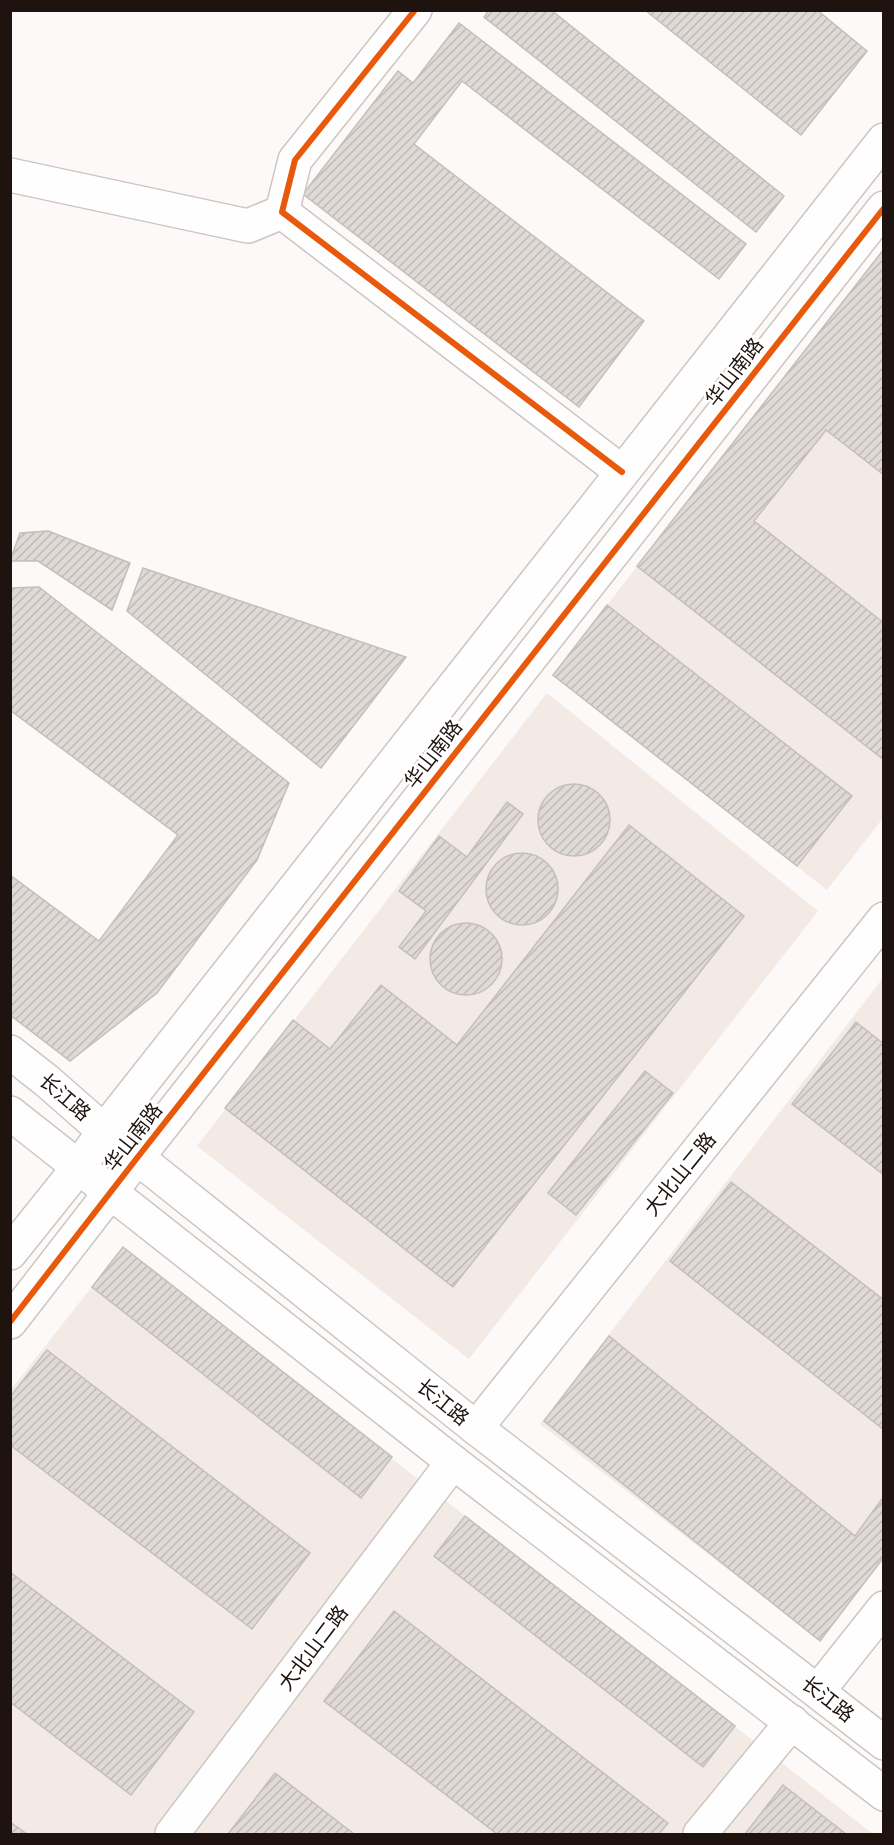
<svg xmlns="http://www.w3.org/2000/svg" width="894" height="1845" viewBox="0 0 894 1845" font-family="'Roboto Condensed','Noto Sans SC',sans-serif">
	<defs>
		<pattern id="building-hatch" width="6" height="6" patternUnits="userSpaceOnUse" patternTransform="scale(1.5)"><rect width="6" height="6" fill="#e0dad6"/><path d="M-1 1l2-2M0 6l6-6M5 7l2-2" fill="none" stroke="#c0bab6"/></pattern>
	</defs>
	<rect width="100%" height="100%" fill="#fcf9f8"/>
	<g fill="#f3e9e5">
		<path d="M883,249V818L827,890L553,675Z"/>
		<path d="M547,693L818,911L469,1359L197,1146Z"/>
		<path d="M883,978V1558L820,1641L540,1424Z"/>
		<path d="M123,1247L465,1516L873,1834H11L10,1391Z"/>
	</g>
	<g fill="url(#building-hatch)" stroke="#c4bfbb" stroke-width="1.5">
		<path d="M489,10H551L784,196L756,232L484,17Z"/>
		<path d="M645,10H817L867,51L801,135Z"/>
		<path d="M459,23L746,244L719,279L462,81L414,144L644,321L579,407L303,194L398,71L413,83Z"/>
		<path d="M884,249V475L826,430L754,521L884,623V760L637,566Z"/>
		<path d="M48,531L130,563L112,610L38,561H10L20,533Z"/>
		<path d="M143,568L406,657L321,768L127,611Z"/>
		<path d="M39,587L289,783L257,860L157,993L70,1061L10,1015V875L99,941L178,835L10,710V588Z"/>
		<path d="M607,605L852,796L797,866L553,675Z"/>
		<circle cx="574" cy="820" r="36"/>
		<path d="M507,802L523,814L415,959L399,947L426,911L399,891L439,836L467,857Z"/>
		<path d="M629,825L744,916L453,1287L225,1108L293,1020L330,1049L381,985L457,1045Z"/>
		<circle cx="522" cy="889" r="36"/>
		<circle cx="466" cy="959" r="36"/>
		<path d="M856,1022L884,1044V1175L792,1104Z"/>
		<path d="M645,1071L673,1093L576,1215L548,1193Z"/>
		<path d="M731,1182L884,1300V1430L670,1261Z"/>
		<path d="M123,1247L392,1457L361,1498L92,1287Z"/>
		<path d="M609,1336L855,1536L884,1496V1557L820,1641L544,1421Z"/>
		<path d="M47,1350L310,1553L252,1629L10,1445V1397Z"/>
		<path d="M465,1516L735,1726L703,1767L434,1556Z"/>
		<path d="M10,1572L194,1712L131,1795L10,1702Z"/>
		<path d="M394,1611L668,1823L659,1834H497L324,1701Z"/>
		<path d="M275,1773L354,1834H228Z"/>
		<path d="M783,1785L846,1834H745Z"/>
		<path d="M10,1822L27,1834H10Z"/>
	</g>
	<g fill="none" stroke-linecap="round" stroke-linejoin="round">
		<g stroke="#ccc6c3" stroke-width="36">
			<g id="minor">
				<path d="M415,10L295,160L282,212L622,472"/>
				<path d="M10,175L248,226L282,212"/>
				<path d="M10,1253L78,1168L104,1131L884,140"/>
				<path d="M10,1322L137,1158L884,208"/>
				<path d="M476,1428L884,919"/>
				<path d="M818,1691L884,1608"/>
				<path d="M172,1834L453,1462"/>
				<path d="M700,1834L792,1722"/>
			</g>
		</g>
		<g stroke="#ccc6c3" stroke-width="36">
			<g id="major">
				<path d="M10,1052L47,1081L104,1131L476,1428L884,1743"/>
				<path d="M10,1113L453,1462L884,1794"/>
			</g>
		</g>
		<use href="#minor" stroke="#fffefe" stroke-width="33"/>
		<use href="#major" stroke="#fffefe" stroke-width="33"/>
		<g stroke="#fff" stroke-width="10">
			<g id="cycleway">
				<path d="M415,10L295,160L282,212L622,472"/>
				<path d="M10,1322L137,1158L884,208"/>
			</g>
		</g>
		<use href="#cycleway" stroke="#e8590c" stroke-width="6"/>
	</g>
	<g text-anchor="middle" stroke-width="5" stroke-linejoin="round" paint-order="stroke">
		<g font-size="20" fill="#1e130f" stroke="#fff">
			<text transform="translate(734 372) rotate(-52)" y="7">华山南路</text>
			<text transform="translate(433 754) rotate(-52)" y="7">华山南路</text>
			<text transform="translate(65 1097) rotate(41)" y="7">长江路</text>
			<text transform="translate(133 1137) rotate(-52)" y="7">华山南路</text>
			<text transform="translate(680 1174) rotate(-51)" y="7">大北山二路</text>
			<text transform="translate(443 1402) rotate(39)" y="7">长江路</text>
			<text transform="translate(313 1648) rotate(-53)" y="7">大北山二路</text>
			<text transform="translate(828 1699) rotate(38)" y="7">长江路</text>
		</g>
	</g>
	<rect width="894" height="1845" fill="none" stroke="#1e130f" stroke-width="24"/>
</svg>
